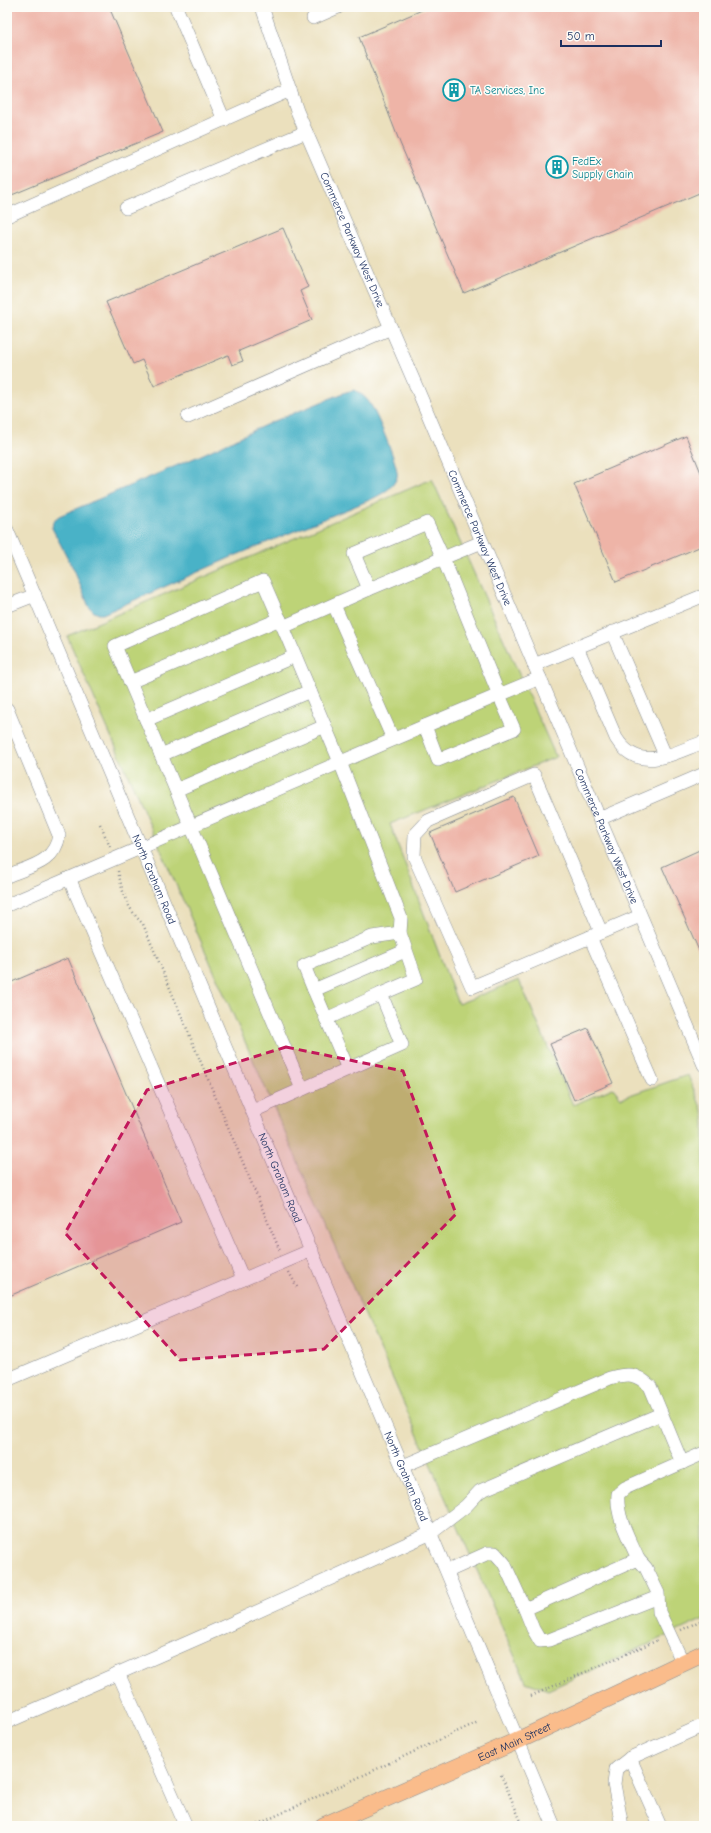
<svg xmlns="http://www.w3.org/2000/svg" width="711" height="1833" viewBox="0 0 711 1833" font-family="'Comic Neue',sans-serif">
	<rect width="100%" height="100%" fill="#fdfcf7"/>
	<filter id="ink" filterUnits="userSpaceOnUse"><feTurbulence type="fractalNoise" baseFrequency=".025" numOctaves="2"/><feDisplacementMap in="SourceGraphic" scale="8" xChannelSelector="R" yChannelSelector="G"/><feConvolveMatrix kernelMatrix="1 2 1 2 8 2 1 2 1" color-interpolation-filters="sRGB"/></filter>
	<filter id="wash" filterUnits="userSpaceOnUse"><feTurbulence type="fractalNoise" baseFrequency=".012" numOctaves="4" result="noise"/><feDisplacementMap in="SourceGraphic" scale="16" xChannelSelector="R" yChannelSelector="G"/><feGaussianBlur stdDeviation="0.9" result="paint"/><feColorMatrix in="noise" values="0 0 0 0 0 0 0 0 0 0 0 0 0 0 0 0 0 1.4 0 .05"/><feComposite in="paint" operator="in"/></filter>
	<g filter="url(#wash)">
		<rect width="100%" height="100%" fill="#ebe0bd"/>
		<path fill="#bdd377" stroke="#6c816a" d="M432,479L556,757L390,824L458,1004L519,980L573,1105L613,1088L621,1098L688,1075L704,1115V1619L548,1690L526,1682L67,636Z"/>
		<path fill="#48b2c7" stroke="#327092" d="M355,390C361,394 367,398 371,405C377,415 400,468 397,477C393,491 372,499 360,504L234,556L103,614H99L94,612L89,607L74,570L52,528L53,521L59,516L199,456L272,422L346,392Z"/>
		<g id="blocks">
			<g fill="#eeb4a7">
				<path d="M7,7H109L163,132L7,197Z"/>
				<path d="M429,7H704V191L464,293L400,143L359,37Z"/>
				<path d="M283,228L308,287L300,291L312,320L239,351L243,361L232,365L228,355L154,386L142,360L133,364L106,302Z"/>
				<path d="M686,436L704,480V545L616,582L574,484Z"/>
				<path d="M514,797L539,856L455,892L430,833Z"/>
				<path d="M704,848V962L662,867Z"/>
				<path d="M68,958L181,1222L7,1297V984Z"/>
				<path d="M588,1028L613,1083L574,1100L550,1044Z"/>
			</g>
		</g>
	</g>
	<g filter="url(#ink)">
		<use href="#blocks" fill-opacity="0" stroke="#83888e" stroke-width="1"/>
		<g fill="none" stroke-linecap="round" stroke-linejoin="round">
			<g stroke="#83888e" stroke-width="14">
				<g id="minor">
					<path d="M176,7L224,120"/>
					<path id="s1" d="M262,7L297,111L416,386L704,1065"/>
					<path d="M313,18L338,7"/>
					<path d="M126,208L306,132"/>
					<path d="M7,216L290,90"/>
					<path d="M188,417L391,328"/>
					<path d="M427,523L443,558L369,589L354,554Z"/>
					<path id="s2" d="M7,530L554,1826"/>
					<path d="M482,542L443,558L499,695L540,678"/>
					<path d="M334,605L393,739"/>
					<path d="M7,606L35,595"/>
					<path d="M283,627L263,581L115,646L302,1089"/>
					<path d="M612,632L665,755"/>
					<path d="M577,647L616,738C639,775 672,753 704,742"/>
					<path d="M534,665L700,597H704"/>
					<path d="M130,682L280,619"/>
					<path d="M499,695L514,729L438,760L425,726Z"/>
					<path d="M7,709L59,835C55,863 30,866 7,876"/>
					<path d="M146,720L295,656"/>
					<path d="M161,755L310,691"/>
					<path d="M176,790L325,726"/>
					<path d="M599,819L704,774"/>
					<path d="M69,878L243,1279"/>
					<path d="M7,905L425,726"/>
					<path d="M601,932L534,775L428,821L415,835L414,856L472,987L640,916"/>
					<path d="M590,937L652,1080"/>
					<path d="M314,990L304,966L372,937L400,933"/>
					<path d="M326,1019L381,994"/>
					<path d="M348,1069L314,990L405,951"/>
					<path d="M253,1111L402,1045L381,994L416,979L400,933L401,918L340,762L283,627L369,589"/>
					<path d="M7,1380L312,1250"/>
					<path d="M403,1466L610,1378C629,1373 635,1373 650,1386L682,1463"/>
					<path d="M638,1559L646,1568L658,1593L659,1612L683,1663"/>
					<path d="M448,1571L488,1553H495L504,1563L525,1609L638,1559C629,1538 616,1517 618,1494L625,1488L704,1453"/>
					<path d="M525,1609L533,1629L540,1641L549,1640L658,1597"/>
					<path d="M118,1673L186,1826"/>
					<path d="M7,1722L219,1629L431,1533L466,1506L480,1491L661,1414"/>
					<path d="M630,1758L660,1826"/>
					<path d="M622,1826L614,1784L616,1769L630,1758L704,1725"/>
				</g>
			</g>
			<g stroke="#83888e" stroke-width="18">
				<g id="major">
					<path id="s3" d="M323,1826L519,1740L704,1653"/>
				</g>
			</g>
			<g stroke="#83888e" stroke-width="2.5" stroke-dasharray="1 3" stroke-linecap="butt">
				<path d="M100,824L110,847"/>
				<path d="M118,871C123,894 126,907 143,924L280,1251"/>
				<path d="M289,1272L298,1289"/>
				<path d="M681,1630L704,1619"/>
				<path d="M531,1696L658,1640"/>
				<path d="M501,1775L523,1826"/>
				<path d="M254,1826L478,1722"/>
			</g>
			<use href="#minor" stroke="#fff" stroke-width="13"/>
			<use href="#major" stroke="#fabc8b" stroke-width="17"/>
		</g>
	</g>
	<path fill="#c2185b" fill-opacity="0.2" stroke="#c2185b" stroke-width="3" stroke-dasharray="8 5" stroke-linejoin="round" d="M286,1047L403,1071L456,1214L324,1349L180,1360L65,1233L147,1090Z"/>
	<defs>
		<g id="building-ring" transform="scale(1.15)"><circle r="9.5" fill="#fdfcf7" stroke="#0f9aa8" stroke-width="1.5"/><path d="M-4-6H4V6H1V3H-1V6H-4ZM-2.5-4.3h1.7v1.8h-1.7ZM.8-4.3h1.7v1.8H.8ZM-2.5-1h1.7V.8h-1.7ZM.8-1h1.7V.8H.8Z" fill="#0f9aa8"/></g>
	</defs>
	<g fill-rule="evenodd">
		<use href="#building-ring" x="454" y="90"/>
		<use href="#building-ring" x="557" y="167"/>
	</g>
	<g text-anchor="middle" stroke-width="3" stroke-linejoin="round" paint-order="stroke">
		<g font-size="11" fill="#0d838f" stroke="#fdfcf7" text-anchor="start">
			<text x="470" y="94">TA Services, Inc</text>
			<text x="572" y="165">FedEx<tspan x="572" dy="13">Supply Chain</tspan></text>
		</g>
		<g font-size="11" fill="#1b2f5e" stroke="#fdfcf7">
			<text dy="4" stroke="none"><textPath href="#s1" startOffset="250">Commerce Parkway West Drive</textPath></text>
			<text dy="4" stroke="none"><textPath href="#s1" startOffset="574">Commerce Parkway West Drive</textPath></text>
			<text dy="4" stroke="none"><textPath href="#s1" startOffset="898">Commerce Parkway West Drive</textPath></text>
			<text dy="4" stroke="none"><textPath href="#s2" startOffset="379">North Graham Road</textPath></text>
			<text dy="4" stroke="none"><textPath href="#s2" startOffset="703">North Graham Road</textPath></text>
			<text dy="4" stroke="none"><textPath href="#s2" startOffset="1027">North Graham Road</textPath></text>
			<text dy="4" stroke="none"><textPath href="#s3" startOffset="209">East Main Street</textPath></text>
		</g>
	</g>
	<rect width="711" height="1833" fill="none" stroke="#fdfcf7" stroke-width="24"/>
	<path d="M561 40v6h100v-6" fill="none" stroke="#1b2f5e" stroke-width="2"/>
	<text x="567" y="40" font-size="12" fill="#1b2f5e" stroke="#fdfcf7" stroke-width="3" paint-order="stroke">50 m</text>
</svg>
